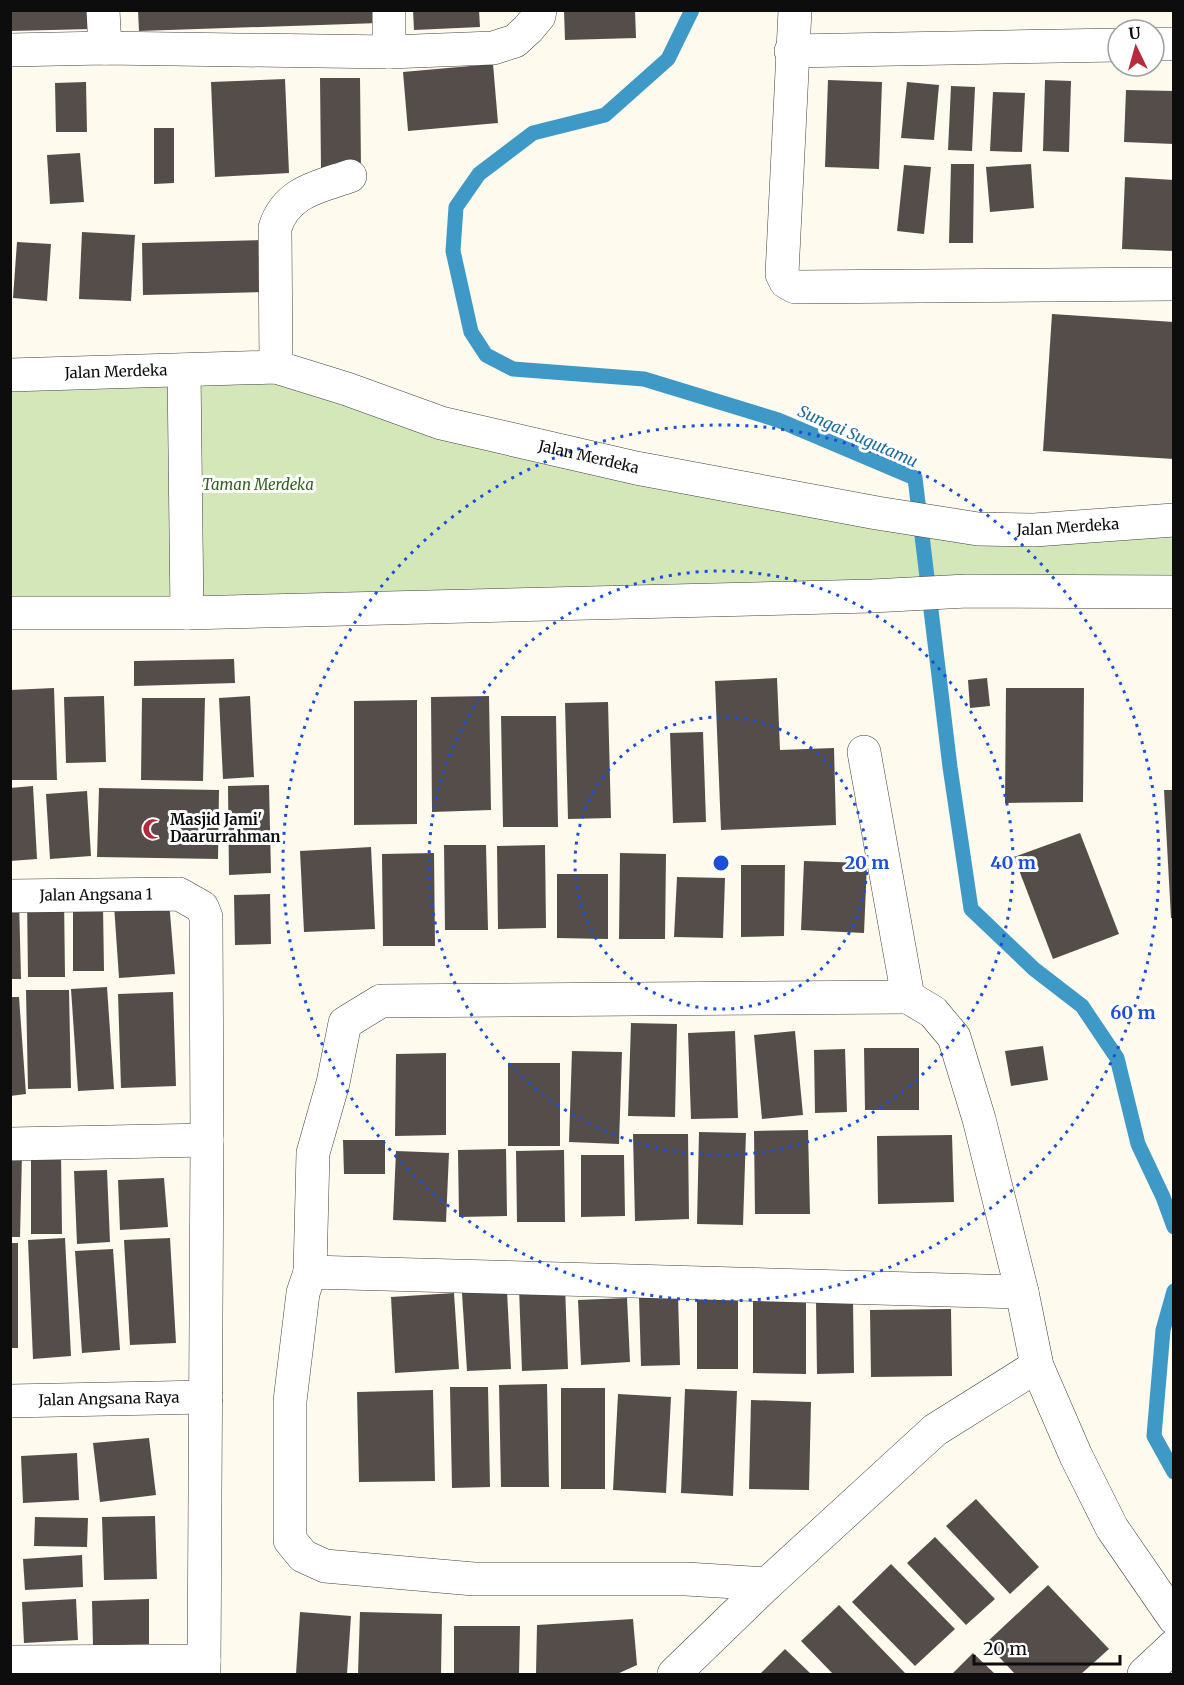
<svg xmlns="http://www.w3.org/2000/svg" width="1184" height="1685" viewBox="0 0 1184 1685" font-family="Merriweather,serif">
	<rect width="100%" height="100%" fill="#fefaed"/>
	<path fill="#d4e7b9" d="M276,373L877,519L1173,521V592L11,598L10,379Z"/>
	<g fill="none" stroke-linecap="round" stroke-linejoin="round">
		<g stroke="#3e99c7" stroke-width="15">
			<path d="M692,10L668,59L605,115L533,133L479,174L456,207L453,251L471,332L486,355L513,369L644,379L778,420L915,478L950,767L971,909L1034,969L1082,1006L1117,1058L1138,1144L1163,1197L1174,1227"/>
			<path d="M1174,1291L1163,1330L1154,1436L1174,1472"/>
		</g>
	</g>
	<g fill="#554d4a">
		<path d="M10,10H90L91,29L10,31Z"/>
		<path d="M138,10H378L379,23L139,31Z"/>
		<path d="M413,10H479L480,27L414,30Z"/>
		<path d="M564,10H635L636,38L565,40Z"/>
		<path d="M493,64L498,123L408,131L403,72Z"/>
		<path d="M320,78H360L361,169H321Z"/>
		<path d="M285,79L289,173L215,177L211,82Z"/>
		<path d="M828,80L882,82L879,169L825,167Z"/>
		<path d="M1045,80L1071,81L1069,152L1043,151Z"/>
		<path d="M86,82L87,132H56L55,83Z"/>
		<path d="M907,82L939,85L934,140L901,138Z"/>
		<path d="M951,86L975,87L972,151L948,150Z"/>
		<path d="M1126,90L1174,91V144L1124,142Z"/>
		<path d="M993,92L1025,93L1022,152L990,151Z"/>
		<path d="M154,128H174V183L154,184Z"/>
		<path d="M80,153L84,202L50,204L47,155Z"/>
		<path d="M951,164H974L973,243H949Z"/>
		<path d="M1031,164L1034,208L990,212L986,167Z"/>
		<path d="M904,165L931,167L924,234L897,231Z"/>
		<path d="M1125,177L1174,180V251L1122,249Z"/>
		<path d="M82,232L135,235L131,301L79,299Z"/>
		<path d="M264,240L265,292L143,295L142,243Z"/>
		<path d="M17,242L51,244L47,301L13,298Z"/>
		<path d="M1052,314L1174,322V459L1043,451Z"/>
		<path d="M234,659L235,683L134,686V661Z"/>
		<path d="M777,678L780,750L834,748L836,825L721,830L715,681Z"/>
		<path d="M987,678L990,706L970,708L968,680Z"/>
		<path d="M54,688L57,780H10V690Z"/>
		<path d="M1006,688H1084L1083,802L1005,803Z"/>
		<path d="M104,696L106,762L66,763L64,697Z"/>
		<path d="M250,696L254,777L223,779L219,698Z"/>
		<path d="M489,696L491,810L432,812L431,697Z"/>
		<path d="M142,698H205L203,781L141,780Z"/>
		<path d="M417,700V824L354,825V701Z"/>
		<path d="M608,702L611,818L568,819L565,703Z"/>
		<path d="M501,716H556L558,827H503Z"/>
		<path d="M703,732L706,822L673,823L670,733Z"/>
		<path d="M269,785L271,873L229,875L228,786Z"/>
		<path d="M33,786L37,859L10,861V788Z"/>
		<path d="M99,788L219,790L218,859L97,857Z"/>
		<path d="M1164,790H1174V918H1171Z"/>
		<path d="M87,791L91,856L50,859L46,794Z"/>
		<path d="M1080,833L1119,934L1053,959L1014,857Z"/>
		<path d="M444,845H486L488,930H445Z"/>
		<path d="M545,845L546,928L498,929L497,846Z"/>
		<path d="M371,847L375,929L304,932L300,851Z"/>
		<path d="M434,853L435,946H383L382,854Z"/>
		<path d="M620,853L666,854L665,939H619Z"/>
		<path d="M804,861L867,863L864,933L801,930Z"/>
		<path d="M741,865H785L784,936L741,937Z"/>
		<path d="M557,874H608V939L557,938Z"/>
		<path d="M677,877L725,878L723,938L674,937Z"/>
		<path d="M270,894L271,944L235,945L234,895Z"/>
		<path d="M27,897H64L65,977H28Z"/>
		<path d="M10,900H19L21,979H10Z"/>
		<path d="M169,901L175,974L119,978L114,905Z"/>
		<path d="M73,907H103L104,971H73Z"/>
		<path d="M107,987L114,1089L78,1091L71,989Z"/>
		<path d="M26,990H69L71,1088L28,1089Z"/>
		<path d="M173,992L176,1086L121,1088L118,994Z"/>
		<path d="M10,997H19L26,1094L10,1096Z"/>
		<path d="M631,1023L677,1024L675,1117L628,1116Z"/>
		<path d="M735,1031L738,1118L691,1119L688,1033Z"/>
		<path d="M795,1031L803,1115L762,1119L754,1035Z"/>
		<path d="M1043,1046L1048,1080L1011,1086L1005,1051Z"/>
		<path d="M864,1048H919V1110H865Z"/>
		<path d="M845,1049L847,1112L815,1113L814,1050Z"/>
		<path d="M572,1051L622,1052L619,1144L569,1142Z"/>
		<path d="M446,1053V1135L395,1136L396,1054Z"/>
		<rect x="508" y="1063" width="52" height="83"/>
		<path d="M808,1130L810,1214H755L754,1131Z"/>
		<path d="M699,1132L746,1133L743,1225L697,1224Z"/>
		<path d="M633,1134H688L689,1219L635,1221Z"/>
		<path d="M952,1135L954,1202L878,1204L877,1136Z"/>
		<path d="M343,1140H385V1174H344Z"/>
		<path d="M506,1149L507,1216L459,1217L458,1150Z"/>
		<path d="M564,1150L565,1222H517L516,1151Z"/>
		<path d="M396,1151L449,1153L446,1222L393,1220Z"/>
		<path d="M10,1154L22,1155L20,1237H10Z"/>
		<path d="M61,1154L62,1234H31V1155Z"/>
		<path d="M581,1155H624L625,1216L581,1217Z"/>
		<path d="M107,1170L110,1242L77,1244L74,1171Z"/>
		<path d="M164,1178L168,1227L120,1230L118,1180Z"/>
		<path d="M65,1238L71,1356L33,1359L28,1240Z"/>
		<path d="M170,1238L176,1343L130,1345L124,1240Z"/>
		<rect x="10" y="1243" width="8" height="105"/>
		<path d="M113,1249L120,1350L82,1353L75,1251Z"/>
		<path d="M565,1286L568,1369L522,1371L519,1288Z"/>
		<rect x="697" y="1287" width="41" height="82"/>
		<path d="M507,1291L511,1369L467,1371L462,1293Z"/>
		<path d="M454,1293L459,1369L395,1373L391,1297Z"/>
		<path d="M753,1294H806V1374L753,1373Z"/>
		<path d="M678,1295L680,1365L641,1366L639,1297Z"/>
		<path d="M627,1298L630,1362L581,1365L578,1300Z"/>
		<path d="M816,1301H853L854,1373L817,1374Z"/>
		<path d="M951,1309L952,1376L871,1377L870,1310Z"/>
		<path d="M547,1384L549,1487H501L499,1385Z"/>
		<path d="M450,1387H488L490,1487L452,1488Z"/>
		<rect x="561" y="1388" width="44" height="101"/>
		<path d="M685,1389L737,1391L733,1496L681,1493Z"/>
		<path d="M433,1390L435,1481L359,1482L357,1392Z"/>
		<path d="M618,1394L671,1397L666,1493L613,1490Z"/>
		<path d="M751,1400L811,1402L809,1490L749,1489Z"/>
		<path d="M149,1438L156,1495L100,1502L93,1443Z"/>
		<path d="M77,1453L79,1500L23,1503L21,1456Z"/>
		<path d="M976,1499L1039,1567L1010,1594L946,1526Z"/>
		<path d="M155,1516L157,1579L104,1580L102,1517Z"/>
		<path d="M35,1517L88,1518L87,1547L34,1546Z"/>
		<path d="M935,1537L995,1599L966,1625L907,1563Z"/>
		<path d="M82,1555L83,1587L25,1590L23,1559Z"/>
		<path d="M891,1564L955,1629L915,1666L852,1602Z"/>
		<path d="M1048,1585L1109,1649L1081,1674H1015L986,1643Z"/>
		<path d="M76,1599L78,1640L24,1643L22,1602Z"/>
		<path d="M149,1599V1644L93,1646L92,1601Z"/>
		<path d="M839,1605L906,1674H833L801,1641Z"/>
		<path d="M300,1612L351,1616L347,1674H296Z"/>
		<path d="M360,1612L442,1614L441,1674H358Z"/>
		<path d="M633,1619L637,1665L617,1674H536L537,1625Z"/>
		<path d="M454,1626H520L519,1674H454Z"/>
		<path d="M785,1649L811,1674H760Z"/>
		<path d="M973,1653L995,1674H952Z"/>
	</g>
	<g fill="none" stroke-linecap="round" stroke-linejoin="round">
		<g stroke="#404040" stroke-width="34">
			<g id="minor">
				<path d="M103,10L105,48"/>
				<path d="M795,10L782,274L786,282L795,287L1174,284"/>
				<path d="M1154,44H1174"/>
				<path d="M10,50L105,48L389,52L493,48L515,41L528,29L539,16L540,10"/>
				<path d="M791,51L1118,45"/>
				<path d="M389,52V10"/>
				<path d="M276,367L275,228C286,192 318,187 350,176"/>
				<path d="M184,370L187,613"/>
				<path id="s1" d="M10,375L276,367L347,389L441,423L636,468L877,513L978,529L1034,530L1174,520"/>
				<path d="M10,613H187L872,596L967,591L1174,592"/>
				<path d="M864,752L908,997L933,1012L954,1037L979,1119L1022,1292L1037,1366L1076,1456L1112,1528L1174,1618"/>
				<path id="s2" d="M10,896L179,894L202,907L206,917L207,1140L204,1674"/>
				<path d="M10,1144L207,1140"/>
				<path d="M310,1272L313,1153L333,1083L345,1023L381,1001L908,997"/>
				<path id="s3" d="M10,1401L206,1397"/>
				<path d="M767,1584L686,1579H474L325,1566L303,1556L290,1540V1401L303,1293L310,1272L1022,1292"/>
				<path d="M10,1662L204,1661"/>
				<path d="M674,1674L767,1584L935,1430L1037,1366"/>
				<path d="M1144,1674L1174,1646"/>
			</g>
		</g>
		<use href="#minor" stroke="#fff" stroke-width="33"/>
	</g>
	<g fill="none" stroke="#1d4ed8" stroke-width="3" stroke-dasharray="3 6">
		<circle cx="721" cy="863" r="146"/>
		<circle cx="721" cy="863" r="292"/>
		<circle cx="721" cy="863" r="438"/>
	</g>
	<defs>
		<g id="mosque-bare" transform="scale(1.62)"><path d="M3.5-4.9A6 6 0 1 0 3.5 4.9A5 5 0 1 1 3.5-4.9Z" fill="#b62b3b" stroke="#fff" stroke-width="2.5" paint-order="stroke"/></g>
	</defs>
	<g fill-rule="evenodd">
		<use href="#mosque-bare" x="153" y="829"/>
	</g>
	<g text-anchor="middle" stroke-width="6" stroke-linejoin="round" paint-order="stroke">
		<g font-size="15" fill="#0d0d0d" stroke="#fff">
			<text dy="5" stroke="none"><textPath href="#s1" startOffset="106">Jalan Merdeka</textPath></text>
			<text dy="5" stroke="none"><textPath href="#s1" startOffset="592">Jalan Merdeka</textPath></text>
			<text dy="5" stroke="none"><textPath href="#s1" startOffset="1078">Jalan Merdeka</textPath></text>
			<text dy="5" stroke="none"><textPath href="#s2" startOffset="86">Jalan Angsana 1</textPath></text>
			<text dy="5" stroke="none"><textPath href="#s3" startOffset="99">Jalan Angsana Raya</textPath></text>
		</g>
		<g font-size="15" font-style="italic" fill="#326120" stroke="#fff">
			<text x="258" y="490">Taman Merdeka</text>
		</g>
		<g font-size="15" font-weight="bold" fill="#0d0d0d" stroke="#fff" text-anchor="start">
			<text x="170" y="825">Masjid Jami'<tspan x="170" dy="17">Daarurrahman</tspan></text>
		</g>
		<g font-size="16" font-style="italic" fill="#1c6a99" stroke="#fff">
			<text transform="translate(858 436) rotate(24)" y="6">Sungai Sugutamu</text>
		</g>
	</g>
	<circle cx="721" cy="863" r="9" fill="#1d4ed8" stroke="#fff" stroke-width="3"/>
	<g font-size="18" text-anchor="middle" font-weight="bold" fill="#1d4ed8" stroke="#fff" stroke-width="6" stroke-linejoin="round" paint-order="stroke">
		<text x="867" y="869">20 m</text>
		<text x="1013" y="869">40 m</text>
		<text x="1133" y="1019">60 m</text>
	</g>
	<rect width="1184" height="1685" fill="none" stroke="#0d0d0d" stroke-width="24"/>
	<g transform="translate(1136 48) rotate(355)"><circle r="28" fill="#ffffff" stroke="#9e9e9e" stroke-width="1.5"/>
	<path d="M0-4.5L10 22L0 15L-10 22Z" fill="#b62b3b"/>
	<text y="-9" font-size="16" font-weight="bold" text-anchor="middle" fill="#0d0d0d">U</text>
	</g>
	<path d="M974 1655v9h146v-9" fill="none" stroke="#0d0d0d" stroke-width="3"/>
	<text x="983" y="1655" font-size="18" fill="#0d0d0d" stroke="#ffffff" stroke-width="4.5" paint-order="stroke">20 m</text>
</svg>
